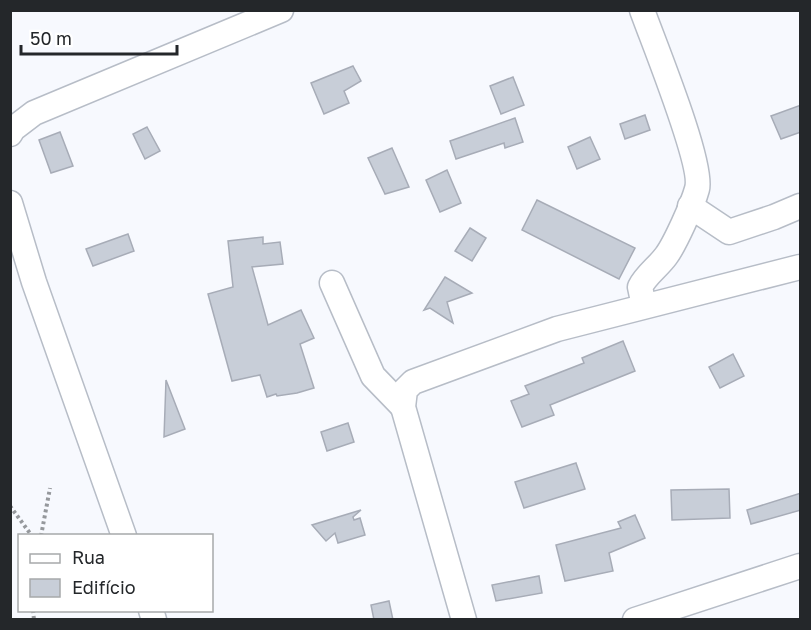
<svg xmlns="http://www.w3.org/2000/svg" width="811" height="630" viewBox="0 0 811 630" font-family="'Golos Text',sans-serif">
	<rect width="100%" height="100%" fill="#f7f9fe"/>
	<g fill="#c8ced8" stroke="#a7acb7" stroke-width="1.5">
		<path d="M353,66L361,81L344,91L349,103L324,114L311,83Z"/>
		<path d="M513,77L524,105L501,114L490,86Z"/>
		<path d="M801,105V132L781,139L771,116Z"/>
		<path d="M645,115L650,130L625,139L620,124Z"/>
		<path d="M515,118L523,142L505,148L504,143L456,159L450,141Z"/>
		<path d="M147,127L160,151L145,159L133,134Z"/>
		<path d="M60,132L73,166L51,173L39,140Z"/>
		<path d="M590,137L600,159L577,169L568,147Z"/>
		<path d="M392,148L409,187L385,194L368,158Z"/>
		<path d="M447,170L461,203L440,212L426,180Z"/>
		<path d="M537,200L635,248L619,279L522,230Z"/>
		<path d="M470,228L486,238L472,261L455,251Z"/>
		<path d="M128,234L134,251L93,266L86,249Z"/>
		<path d="M263,237V244L280,242L283,264L252,267L268,325L301,310L314,338L300,344L314,388L297,393L277,396L276,394L267,397L260,375L232,381L208,294L233,287L228,241Z"/>
		<path d="M445,277L472,293L447,302L453,323L430,308L424,310Z"/>
		<path d="M623,341L635,371L550,405L554,415L522,427L511,401L529,394L525,386L584,363L582,358Z"/>
		<path d="M733,354L744,376L720,388L709,367Z"/>
		<path d="M166,380L185,429L164,437Z"/>
		<path d="M348,423L354,442L327,451L321,432Z"/>
		<path d="M576,463L585,489L524,508L515,482Z"/>
		<path d="M729,489L730,518L672,520L671,490Z"/>
		<path d="M801,493V510L751,524L747,510Z"/>
		<path d="M361,510L353,517L354,520L360,518L365,535L338,543L335,533L326,541L312,525Z"/>
		<path d="M635,515L645,538L609,553L613,571L565,581L556,545L621,528L618,522Z"/>
		<path d="M539,576L542,593L496,601L492,585Z"/>
		<path d="M389,601L393,620H374L371,605Z"/>
	</g>
	<g fill="none" stroke-linecap="round" stroke-linejoin="round">
		<g stroke="#b7bdc7" stroke-width="27">
			<g id="minor">
				<path d="M642,10C653,41 704,165 697,189C693,204 675,244 666,256C658,267 646,275 640,287L644,306"/>
				<path d="M10,134L13,129L34,113L281,10"/>
				<path d="M10,203L34,282L124,536"/>
				<path d="M690,206L729,232L774,217L800,206"/>
				<path d="M332,283L373,376L403,407"/>
				<path d="M151,610L154,620"/>
				<path d="M464,620L403,407L405,390L413,382L557,329L800,267"/>
				<path d="M635,620L800,566"/>
			</g>
		</g>
		<g stroke="#95989c" stroke-width="4" stroke-dasharray="3 3" stroke-linecap="butt">
			<path d="M10,506L32,536"/>
			<path d="M41,536L50,488"/>
			<path d="M33,610L34,620"/>
		</g>
		<use href="#minor" stroke="#fff" stroke-width="24"/>
	</g>
	<rect width="811" height="630" fill="none" stroke="#24272a" stroke-width="24"/>
	<rect x="18" y="534" width="195" height="78" fill="#ffffff" stroke="#a7a9aa" stroke-width="1.5"/>
	<rect x="30" y="554" width="30" height="9" fill="#ffffff" stroke="#a7a9aa" stroke-width="1.5"/>
	<text x="72" y="564" font-size="18" fill="#24272a">Rua</text>
	<rect x="30" y="579" width="30" height="18" fill="#c8ced8" stroke="#a7a9aa" stroke-width="1.5"/>
	<text x="72" y="594" font-size="18" fill="#24272a">Edifício</text>
	<path d="M21 45v9h156v-9" fill="none" stroke="#24272a" stroke-width="3"/>
	<text x="30" y="45" font-size="18" fill="#24272a" stroke="#ffffff" stroke-width="4.5" paint-order="stroke">50 m</text>
</svg>
